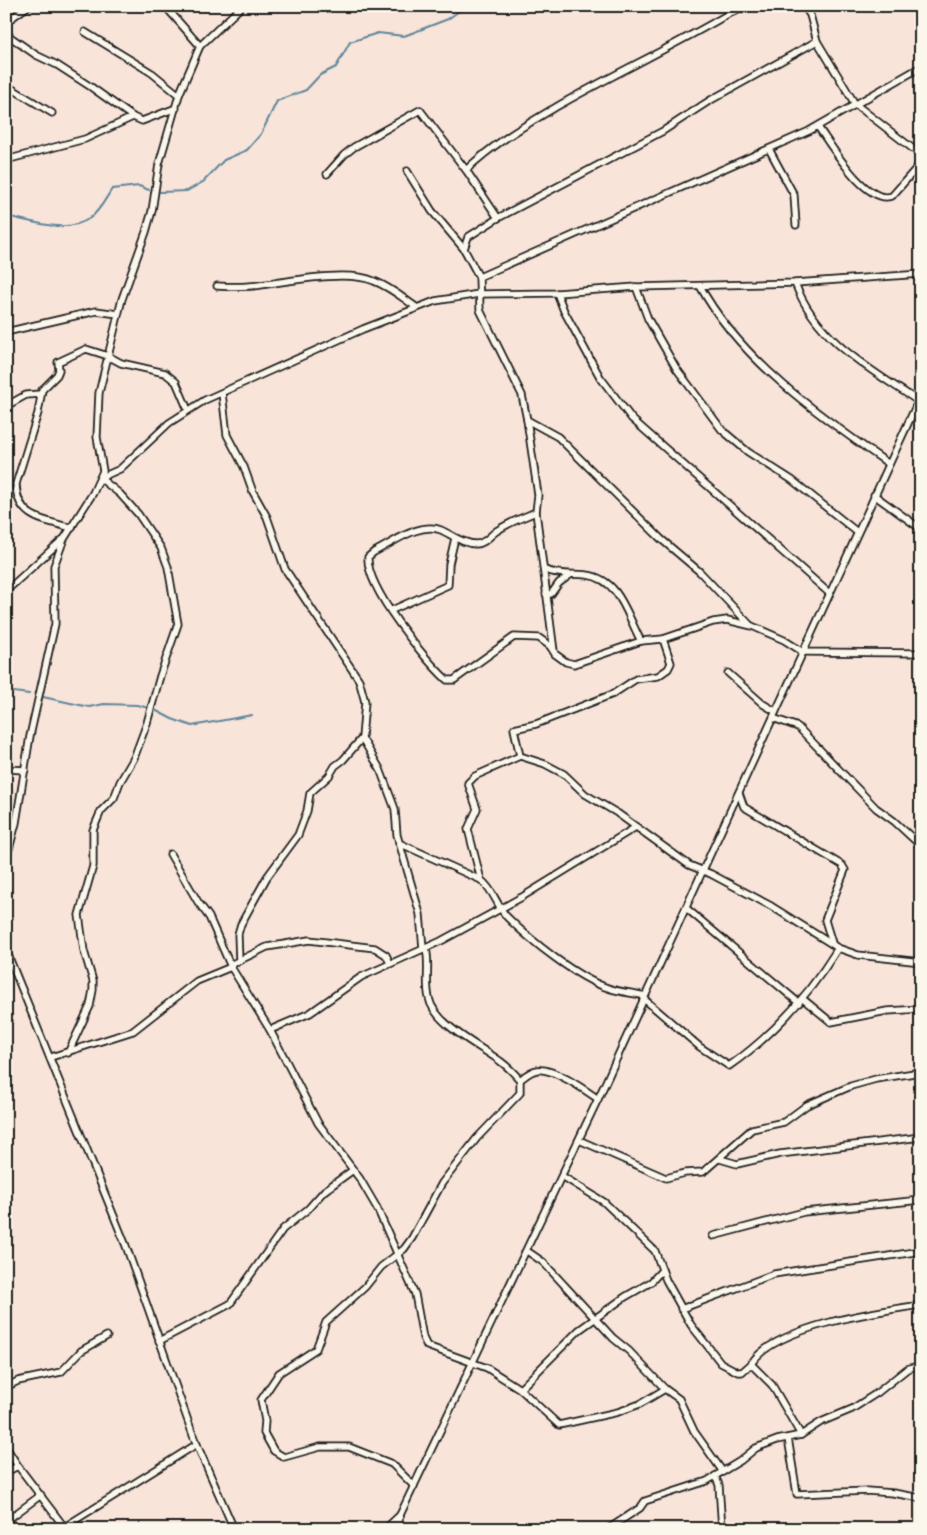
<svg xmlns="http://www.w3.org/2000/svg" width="927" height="1535" viewBox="0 0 927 1535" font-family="'Balsamiq Sans',sans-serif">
	<rect width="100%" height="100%" fill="#f9e4da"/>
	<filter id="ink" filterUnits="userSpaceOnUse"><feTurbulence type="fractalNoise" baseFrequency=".02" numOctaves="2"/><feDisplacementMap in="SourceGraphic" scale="10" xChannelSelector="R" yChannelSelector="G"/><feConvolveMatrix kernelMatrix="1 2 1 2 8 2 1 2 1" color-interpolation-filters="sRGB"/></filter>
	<g filter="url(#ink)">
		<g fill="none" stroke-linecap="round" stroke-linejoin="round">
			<g stroke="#5f869a" stroke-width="2">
				<path d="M160,192L187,191L203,182L224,160L247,150L261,134L277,101L306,90L320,75L336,67L350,42L378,33L404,36L448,19L466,6"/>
				<path d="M6,216C32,221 66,235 90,218C99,212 106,198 112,189L139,186L149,190"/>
				<path d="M6,691L29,694"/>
				<path d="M43,697L89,707L104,704L137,705L153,709L172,719L192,726L252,715"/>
			</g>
			<g stroke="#1c1c1c" stroke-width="9">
				<g id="street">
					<path d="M165,6L200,46"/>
					<path d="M804,6L810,15L817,41L855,104L921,155"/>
					<path d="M6,22L28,6"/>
					<path d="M85,32L152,73L179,95"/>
					<path d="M6,34L36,55L57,65L91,87L133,117L142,121L176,108"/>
					<path d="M6,85L52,113"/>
					<path d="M818,127C831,145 866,205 892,196L921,163"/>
					<path d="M769,149L794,195L796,225"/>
					<path d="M6,160L85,139L133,117"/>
					<path d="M466,170C493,144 524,126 556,107C613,74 673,47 730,13L748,6"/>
					<path d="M407,171L432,211L464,249"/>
					<path d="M327,174L344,155L354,147L420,110L466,170L498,218L468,237L464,249L479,277L480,310L522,395L527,420L558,437L661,539L700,572L750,625"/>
					<path d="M498,218L663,131L709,101L817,41"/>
					<path d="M479,277L809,131L921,67"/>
					<path d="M795,283C816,340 870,369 918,401"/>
					<path d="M217,286C234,287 251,287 267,284C295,280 349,270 374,281C390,287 403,298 416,307"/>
					<path d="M700,286C740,360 821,417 889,464"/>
					<path d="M636,287L648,319L676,368L722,430L748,452L792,480L857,532"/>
					<path d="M557,293L564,311L600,377L632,419L829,593"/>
					<path d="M6,332L96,311L118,314"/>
					<path d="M222,393L227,435L244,467L253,492L267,517L285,569L359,680L365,702L362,738L380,769L395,809L397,835L420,914L423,949"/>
					<path d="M6,406L26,395L41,394"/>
					<path d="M527,420L538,495L536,512L554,651"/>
					<path d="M100,478L120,469L169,423L205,400L363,329L435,301L479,294L557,293L636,287L795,283L921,274"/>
					<path d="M874,495L921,529"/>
					<path d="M536,512C524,517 510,522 498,530C491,534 485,544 476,544C463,544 452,535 441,530C420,521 393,543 374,552L368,557C366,588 424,659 447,680H454L514,637L539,638L550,646L555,654L566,662L574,664L641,641L663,639L713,622L727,620L752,626L784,640L803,652L921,653"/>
					<path d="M72,528C44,520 17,519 16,484L38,413L42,390L57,375L59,370L58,362L86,349L108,356L121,363L165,373L176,382L188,410"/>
					<path d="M545,570C562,576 571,573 587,575C620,579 627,616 641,641"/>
					<path d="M6,591L62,540"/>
					<path d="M546,594H551L559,583L570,575"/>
					<path d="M392,610L448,585L449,564L455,538"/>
					<path d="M728,673L763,704L775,711"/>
					<path d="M773,718L798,727L876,808L894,821L921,846"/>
					<path d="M520,756L514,729L536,724L613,694L636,679L658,676L668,669L671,663L663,639"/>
					<path d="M6,769L25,770"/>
					<path d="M739,793L744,807L842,865L845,870L825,920L832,943"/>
					<path d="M921,828V847"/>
					<path d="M399,843L481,880C494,890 496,905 507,917C530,940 577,978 608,988C619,992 633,993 645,996"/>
					<path d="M170,854L198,902L209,917L231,967L270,1030L318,1123L360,1179L377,1208L415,1294L423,1338L427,1346L487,1368L520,1389L559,1425L618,1412L640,1404L665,1389"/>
					<path d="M6,860L16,823L30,736L55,624L54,566L64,539L93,493L103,471L97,437L99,393L122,299L146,232L152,211L159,164L179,95L200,46L242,6"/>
					<path d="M481,880L468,829L477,809L468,783L475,776L520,756L545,764L564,774L585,794L617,813L689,865L711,874L771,906L838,948L858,955L921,962"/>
					<path d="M686,908L799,1003"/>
					<path d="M426,948C430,965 425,981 429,998C434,1024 480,1046 500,1061C507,1066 514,1073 520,1080C525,1076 530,1071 537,1070C553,1067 585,1090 598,1099"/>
					<path d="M6,950L126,1246L194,1438L234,1529"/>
					<path d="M239,961L238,934L241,924L267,877L298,835L307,811L310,793L329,776L335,766L343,760L362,738"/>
					<path d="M230,965L267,947L309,940L375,948L386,955L390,963"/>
					<path d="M644,999L700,1047L729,1066C775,1034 809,995 838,948"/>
					<path d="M803,999L831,1022L887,1011L921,1009"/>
					<path d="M270,1030L310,1013L361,977L441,941L522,897L636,827"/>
					<path d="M68,1053L90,1006L93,990V981L84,951L79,915L93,866V830L101,811L114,798L120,782L134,758L147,723L160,676L178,624L168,567L161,548L138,514L120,494L100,478"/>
					<path d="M51,1057L133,1031L197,981L231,967"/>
					<path d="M579,1140L666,1178L685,1173L703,1172L752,1129L784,1122L807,1105L851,1086L876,1079L921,1072"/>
					<path d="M720,1159L737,1164L780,1154L921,1137"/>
					<path d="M562,1176L604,1202L655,1251L666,1280L691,1325L721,1363L738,1372H742L751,1364"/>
					<path d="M713,1236L804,1212L921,1200"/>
					<path d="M527,1251L543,1262L613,1338L629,1351L665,1389L679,1399L694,1431L723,1472"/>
					<path d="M681,1309L774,1274L921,1251"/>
					<path d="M159,1341L230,1304L283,1229L308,1209L324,1191L353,1170"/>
					<path d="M6,1387L18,1381L61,1372L81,1351L107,1336"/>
					<path d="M520,1389L579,1330L625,1297L651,1282L662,1270"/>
					<path d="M801,1435L772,1385L751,1364C774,1326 879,1311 921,1305"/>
					<path d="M788,1438L797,1494L867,1491L893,1493L921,1498"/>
					<path d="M6,1447L18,1466"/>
					<path d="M6,1472L18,1466L65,1528"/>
					<path d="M715,1476L719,1485L722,1529"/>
					<path d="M414,1486L392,1464L349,1447H320L284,1457L274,1451L264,1433L265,1421L261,1400L279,1373L316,1349L326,1322L365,1287L381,1267L404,1249L412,1238L442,1183L477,1138L520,1093V1080"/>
					<path d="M6,1521L41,1495"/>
					<path d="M61,1529L197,1444"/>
					<path d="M385,1529L400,1515"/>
					<path d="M397,1529L400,1515L598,1099L921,395"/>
					<path d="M608,1529L640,1508L645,1501L707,1481L740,1461L756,1448L777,1440L801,1435L821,1422L852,1409L877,1393L907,1369L921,1365"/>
				</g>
			</g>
			<use href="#street" stroke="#fbf7ec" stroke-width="5.5"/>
		</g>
	</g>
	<rect width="927" height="1535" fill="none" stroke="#fbf7ec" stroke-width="25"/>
	<rect x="12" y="12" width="902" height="1510" fill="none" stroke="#1c1c1c" stroke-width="2" filter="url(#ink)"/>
</svg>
